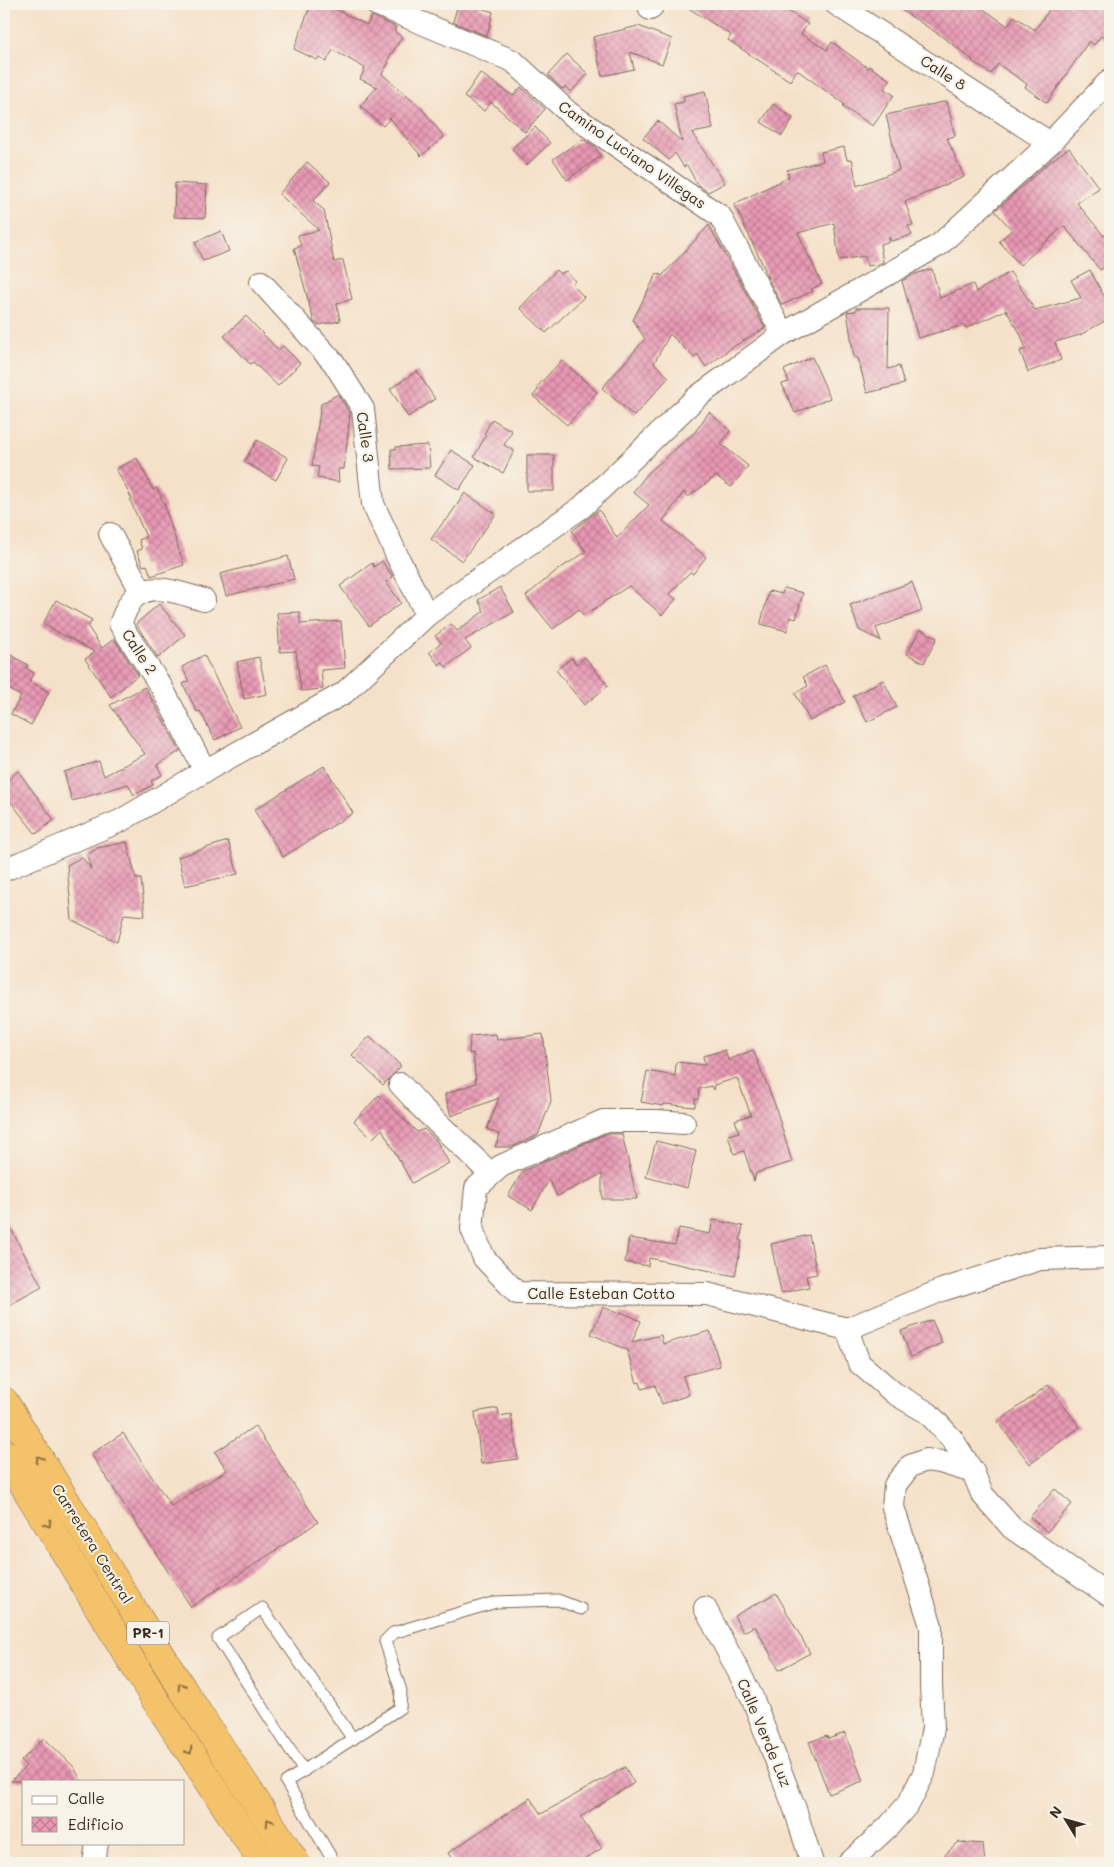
<svg xmlns="http://www.w3.org/2000/svg" width="1114" height="1867" viewBox="0 0 1114 1867" font-family="Mali,sans-serif">
	<defs>
		<pattern id="building-cross-hatch" width="8" height="8" patternUnits="userSpaceOnUse" patternTransform="scale(1.25)"><rect width="8" height="8" fill="#e898b4"/><path d="M0 0l8 8M0 8l8-8" fill="none" stroke="#bd7c92"/></pattern>
	</defs>
	<rect width="100%" height="100%" fill="#f7f3e8"/>
	<filter id="ink" filterUnits="userSpaceOnUse"><feTurbulence type="fractalNoise" baseFrequency=".02" numOctaves="2"/><feDisplacementMap in="SourceGraphic" scale="10" xChannelSelector="R" yChannelSelector="G"/><feConvolveMatrix kernelMatrix="1 2 1 2 8 2 1 2 1" color-interpolation-filters="sRGB"/></filter>
	<filter id="wash" filterUnits="userSpaceOnUse"><feTurbulence type="fractalNoise" baseFrequency=".0096" numOctaves="4" result="noise"/><feDisplacementMap in="SourceGraphic" scale="20" xChannelSelector="R" yChannelSelector="G"/><feGaussianBlur stdDeviation="1.12" result="paint"/><feColorMatrix in="noise" values="0 0 0 0 0 0 0 0 0 0 0 0 0 0 0 0 0 1.4 0 .05"/><feComposite in="paint" operator="in"/></filter>
	<g filter="url(#wash)">
		<rect width="100%" height="100%" fill="#f5e1c9"/>
		<g id="blocks">
			<g fill="url(#building-cross-hatch)">
				<path d="M311,4H320L335,9L367,25L372,16L396,27L394,31L402,37L387,61L389,62L382,74L423,110L444,137L421,156L390,118L383,126L360,106L377,87L360,79L365,68L333,50L326,62L319,57L317,60L294,49Z"/>
				<path d="M458,4H480L478,7L493,12L487,36L453,22Z"/>
				<path d="M682,4H777L808,24L801,34L827,50L832,42L868,68L869,66L890,80L884,89L894,95L873,126L843,107L844,104L797,70L790,81L728,40L731,35Z"/>
				<path d="M892,4H976L1008,26L1014,16L1035,30L1053,4H1110V44L1101,36L1094,45L1089,41L1047,103L1025,87L1027,84L998,64L991,74L972,61L973,60L940,35Z"/>
				<path d="M638,26L672,39L662,64L630,52L634,69L602,76L593,37Z"/>
				<path d="M567,54L588,74L571,92L565,87L562,89L548,75Z"/>
				<path d="M480,73L513,96L521,87L545,109L525,132L491,102L484,111L464,97Z"/>
				<path d="M705,91L713,129L692,133L725,183L708,192L697,184L687,165L684,167L675,153L669,160L643,138L658,121L682,142L674,104L684,102L683,96Z"/>
				<path d="M947,101L955,136L947,138L964,177L905,202L913,225L908,226L912,235L891,241L889,237V242L880,244L883,262L879,264L867,266L865,256L839,260L834,223L798,233L822,284L811,289L813,291L782,305L766,275L769,278L734,204L789,177L787,170L823,161L821,152L844,147L847,160L852,159L857,186L899,170L886,115Z"/>
				<path d="M773,104L793,118L782,136L761,122Z"/>
				<path d="M535,127L550,143L527,165L512,149Z"/>
				<path d="M583,139L594,146L601,156L567,180L553,159Z"/>
				<path d="M1069,148L1099,188L1077,203L1104,236L1110,232V264L1100,270L1064,226L1020,265L999,241L1012,230L995,211L1047,164Z"/>
				<path d="M307,162L330,182L313,201L324,210L334,262L343,260L352,299L337,304L340,321L318,325L314,322L294,248L301,246L298,235L319,230L279,194Z"/>
				<path d="M175,183L207,185L205,218L174,217Z"/>
				<path d="M709,225L765,328L731,348L706,367L697,354L694,358L670,334L654,363L669,377L634,416L602,388L645,339L633,320L657,273L662,276Z"/>
				<path d="M221,231L229,251L203,261L195,242Z"/>
				<path d="M932,269L940,298L973,284L976,292L1010,272L1035,310L1081,298L1071,280L1090,270L1110,307V318L1080,335L1055,342L1061,360L1028,372L1020,351L1026,349L1020,333L1006,310L966,328L964,325L918,338L902,281L915,274Z"/>
				<path d="M556,270L560,274L566,271L575,281L572,284L584,297L546,333L520,308Z"/>
				<path d="M856,308H889L888,369L899,366L904,384L867,393L858,358L854,357L847,312L856,311Z"/>
				<path d="M246,316L278,350L283,346L300,363L278,386L253,362L250,364L224,336Z"/>
				<path d="M812,357L830,398L795,413L782,384L789,382L784,370Z"/>
				<path d="M562,360L597,392L567,425L533,396L538,390L536,388Z"/>
				<path d="M417,371L435,399L408,417L390,389Z"/>
				<path d="M338,394L350,414L344,469H338L339,482L317,478L319,467L312,466L321,404Z"/>
				<path d="M709,412L730,431L721,444L748,466L731,487L716,476L688,497L684,492L663,521L706,557L693,574L690,572L669,594L676,599L662,615L629,586L602,603L603,604L583,615L579,609L553,629L526,596L556,571L586,552L572,531L599,510L617,538L649,505L633,492L648,473L695,432Z"/>
				<path d="M492,419L512,431L504,445L514,451L503,473L474,457L486,435L484,434Z"/>
				<path d="M257,440L288,458L276,480L244,462Z"/>
				<path d="M428,445L430,468L392,469L391,449H396V447Z"/>
				<path d="M451,450L475,465L459,490L435,475Z"/>
				<rect x="527" y="455" width="27" height="36"/>
				<path d="M137,458L153,490L157,488L166,508H165L184,565L151,576L147,565L143,566L137,551L142,549L139,540L146,537L130,500L132,499L116,469Z"/>
				<path d="M465,493L496,514L462,561L431,539L445,520L446,521Z"/>
				<path d="M288,556L294,579L226,596L220,574Z"/>
				<path d="M382,561L393,577L386,582L401,603L369,626L340,586L372,563L374,567Z"/>
				<path d="M912,582L922,611L876,628L881,641L859,630L850,605Z"/>
				<path d="M500,587L514,612L465,640L471,648L446,667L442,662L439,665L429,652L441,643L435,636L451,624L457,631L484,611L478,600Z"/>
				<path d="M784,588L803,593L796,619L790,617L787,631L761,624V622L769,591L782,594Z"/>
				<path d="M56,600L92,620L88,627L102,648L114,639L138,675L111,697L85,659L95,652L43,624Z"/>
				<path d="M159,604L185,635L158,658L136,624Z"/>
				<path d="M300,612V624L341,621L345,668L321,670L323,689L301,691L296,651L280,652L277,613Z"/>
				<path d="M920,629L937,638L924,663L907,654Z"/>
				<path d="M4,651L28,665L26,668L34,673L29,681L49,692L31,725L11,714L21,696L4,686Z"/>
				<path d="M204,655L240,727L215,740L200,711L197,712L183,684L189,681L182,667Z"/>
				<path d="M259,657L267,694L244,699L237,662Z"/>
				<path d="M585,657L608,686L584,705L556,670L572,658L576,664Z"/>
				<path d="M825,665L845,702L810,721L795,693L808,686L803,677Z"/>
				<path d="M883,680L897,707L867,722L853,696Z"/>
				<path d="M145,687L180,751L157,765L162,775L151,781L153,785L134,795L128,784L72,801L64,772L99,761L104,776L145,754L110,705Z"/>
				<path d="M324,766L353,813L283,857L254,810Z"/>
				<path d="M18,771L54,820L36,834L10,801L4,806V784Z"/>
				<path d="M228,841L238,874L185,886L178,857Z"/>
				<path d="M127,842L136,879H141L145,916L124,914L117,942L72,920L67,865L82,857L91,869L87,855L97,848Z"/>
				<path d="M496,1034L497,1040L543,1034L551,1101L538,1135L512,1147H495L500,1135L487,1129L499,1098L451,1116L445,1094L476,1083L473,1053L469,1054L470,1036Z"/>
				<path d="M370,1036L401,1066L383,1085L352,1055Z"/>
				<path d="M725,1050L728,1060L753,1050L775,1105L792,1162L756,1173L754,1181L744,1151L734,1154L728,1135L739,1132L735,1120L751,1115L737,1078L714,1085L713,1090L711,1086L699,1089L698,1100L695,1099V1107L664,1104L663,1106L641,1102L647,1071L675,1076L676,1062L705,1065L703,1056Z"/>
				<path d="M379,1095L417,1132L424,1129L436,1140L449,1163L412,1183L382,1129L372,1139L354,1121Z"/>
				<path d="M606,1134H622L637,1199H602V1174L557,1196L549,1180L532,1210L508,1196L523,1171Z"/>
				<path d="M656,1141L696,1151L687,1188L646,1177Z"/>
				<path d="M4,1216L42,1287L4,1308Z"/>
				<path d="M713,1220L743,1226L740,1241H742L735,1276L649,1258L648,1266L625,1262L629,1238L675,1245L679,1228L710,1234Z"/>
				<path d="M809,1235L817,1274L806,1276L809,1287L781,1293L771,1244Z"/>
				<path d="M603,1307L620,1314L621,1312L641,1321L632,1342L661,1335L663,1344L710,1331L720,1366L683,1376L689,1395L662,1404L655,1385L642,1389L640,1382L637,1383L627,1350L591,1334Z"/>
				<path d="M932,1320L942,1343L911,1357L901,1331Z"/>
				<path d="M1048,1385L1080,1427L1030,1464L998,1422Z"/>
				<path d="M498,1408L499,1416L511,1414L518,1459L481,1464L475,1412Z"/>
				<path d="M255,1426L318,1522L191,1607L91,1454L123,1433L171,1506L227,1470L215,1452Z"/>
				<path d="M1055,1489L1072,1504L1047,1532L1030,1517Z"/>
				<path d="M776,1593L810,1653L779,1670L755,1626L743,1632L734,1616Z"/>
				<path d="M845,1733L863,1781L829,1794L809,1742L827,1736L828,1739Z"/>
				<path d="M44,1738L74,1767L81,1781H11L26,1766L21,1761Z"/>
				<path d="M625,1767L634,1783L580,1817L602,1848L579,1863H455L448,1853L530,1798L541,1814Z"/>
				<path d="M959,1842L983,1844L985,1863H936Z"/>
			</g>
		</g>
	</g>
	<g filter="url(#ink)">
		<use href="#blocks" fill-opacity="0" stroke="#7c6a5a" stroke-width="1"/>
		<g fill="none" stroke-linecap="round" stroke-linejoin="round">
			<g stroke="#7c6a5a" stroke-width="13">
				<g id="service">
					<path d="M304,1771L218,1638L262,1608L353,1739"/>
					<path d="M331,1857L286,1782L400,1708L401,1691L385,1641L393,1633L496,1602L558,1600L581,1609"/>
				</g>
			</g>
			<g stroke="#7c6a5a" stroke-width="24">
				<g id="minor">
					<path d="M376,4L513,61L569,113L720,216L783,334"/>
					<path d="M836,4L1050,143"/>
					<path d="M650,9L654,4"/>
					<path d="M261,282L334,363L363,409L373,504L400,562L427,615"/>
					<path d="M110,534L142,593"/>
					<path d="M204,600C185,595 154,581 136,596C128,602 124,615 120,624L162,688L205,771"/>
					<path d="M4,870L120,821L205,771L344,693L427,615L582,507L697,397L783,334L939,245L1050,143L1110,80"/>
					<path d="M400,1084L422,1108L491,1174"/>
					<path d="M684,1123L656,1121H603L501,1166L476,1188L472,1229L484,1258L517,1293L707,1294L847,1329"/>
					<path d="M847,1329L859,1363L894,1393L928,1413L952,1439L973,1472L982,1494L1012,1528L1110,1596"/>
					<path d="M847,1329L942,1290L1040,1259L1110,1257"/>
					<path d="M705,1608L752,1697L795,1809L812,1863"/>
					<path d="M94,1863L97,1843"/>
					<path d="M849,1863L889,1826L909,1803L924,1773L933,1728L931,1685V1626L893,1507L895,1485L910,1466L926,1460L940,1462L973,1472"/>
				</g>
			</g>
			<g stroke="#7c6a5a" stroke-width="29">
				<g id="trunk">
					<path d="M4,1401L183,1690L296,1863"/>
					<path d="M4,1453L156,1701L263,1863"/>
				</g>
			</g>
			<use href="#service" stroke="#fff" stroke-width="11"/>
			<use href="#minor" stroke="#fff" stroke-width="22"/>
			<use href="#trunk" stroke="#f3c26a" stroke-width="28"/>
		</g>
		<defs><path id="oneway-chevron" d="M-2-3.5L2.5 0L-2 3.5" fill="none" stroke-width="1.6" stroke-linecap="round" stroke-linejoin="round" transform="scale(1.25)"/></defs>
		<g stroke="#8e6e40">
			<use href="#oneway-chevron" transform="translate(39 1459) rotate(-122)"/>
			<use href="#oneway-chevron" transform="translate(48 1524) rotate(58)"/>
			<use href="#oneway-chevron" transform="translate(181 1686) rotate(-122)"/>
			<use href="#oneway-chevron" transform="translate(189 1751) rotate(57)"/>
			<use href="#oneway-chevron" transform="translate(269 1822) rotate(-123)"/>
		</g>
	</g>
	<g text-anchor="middle" stroke-width="4" stroke-linejoin="round" paint-order="stroke">
		<rect fill="#f7f3e8" stroke="#73665b" stroke-width="1" x="127" y="1621.5" width="42" height="23" rx="4"/>
		<g font-size="14" font-weight="bold" fill="#3b2a1e">
			<text x="148" y="1638">PR-1</text>
		</g>
		<g font-size="15" fill="#3b2a1e" stroke="#f7f3e8">
			<text transform="translate(943 73) rotate(33)" y="5">Calle 8</text>
			<text transform="translate(632 155) rotate(35)" y="5">Camino Luciano Villegas</text>
			<text transform="translate(365 437) rotate(82)" y="5">Calle 3</text>
			<text transform="translate(139 652) rotate(57)" y="5">Calle 2</text>
			<text x="601" y="1299">Calle Esteban Cotto</text>
			<text transform="translate(92 1544) rotate(58)" y="5">Carretera Central</text>
			<text transform="translate(764 1733) rotate(67)" y="5">Calle Verde Luz</text>
		</g>
	</g>
	<rect width="1114" height="1867" fill="none" stroke="#f7f3e8" stroke-width="20"/>
	<rect x="22" y="1780" width="162" height="65" fill="#f7f3e8" stroke="#aca397"/>
	<rect x="32" y="1796" width="25" height="8" fill="#ffffff" stroke="#aca397"/>
	<text x="68" y="1804" font-size="15" fill="#3b2a1e">Calle</text>
	<rect x="32" y="1817" width="25" height="15" fill="url(#building-cross-hatch)" stroke="#aca397"/>
	<text x="68" y="1830" font-size="15" fill="#3b2a1e">Edificio</text>
	<g transform="translate(1066 1820) rotate(307)" stroke="#f7f3e8" stroke-width="4" paint-order="stroke">
	<path d="M0-4L9 19L0 12L-9 19Z" fill="#3b2a1e"/>
	<text y="-8" font-size="14" font-weight="bold" text-anchor="middle" fill="#3b2a1e">N</text>
	</g>
</svg>
